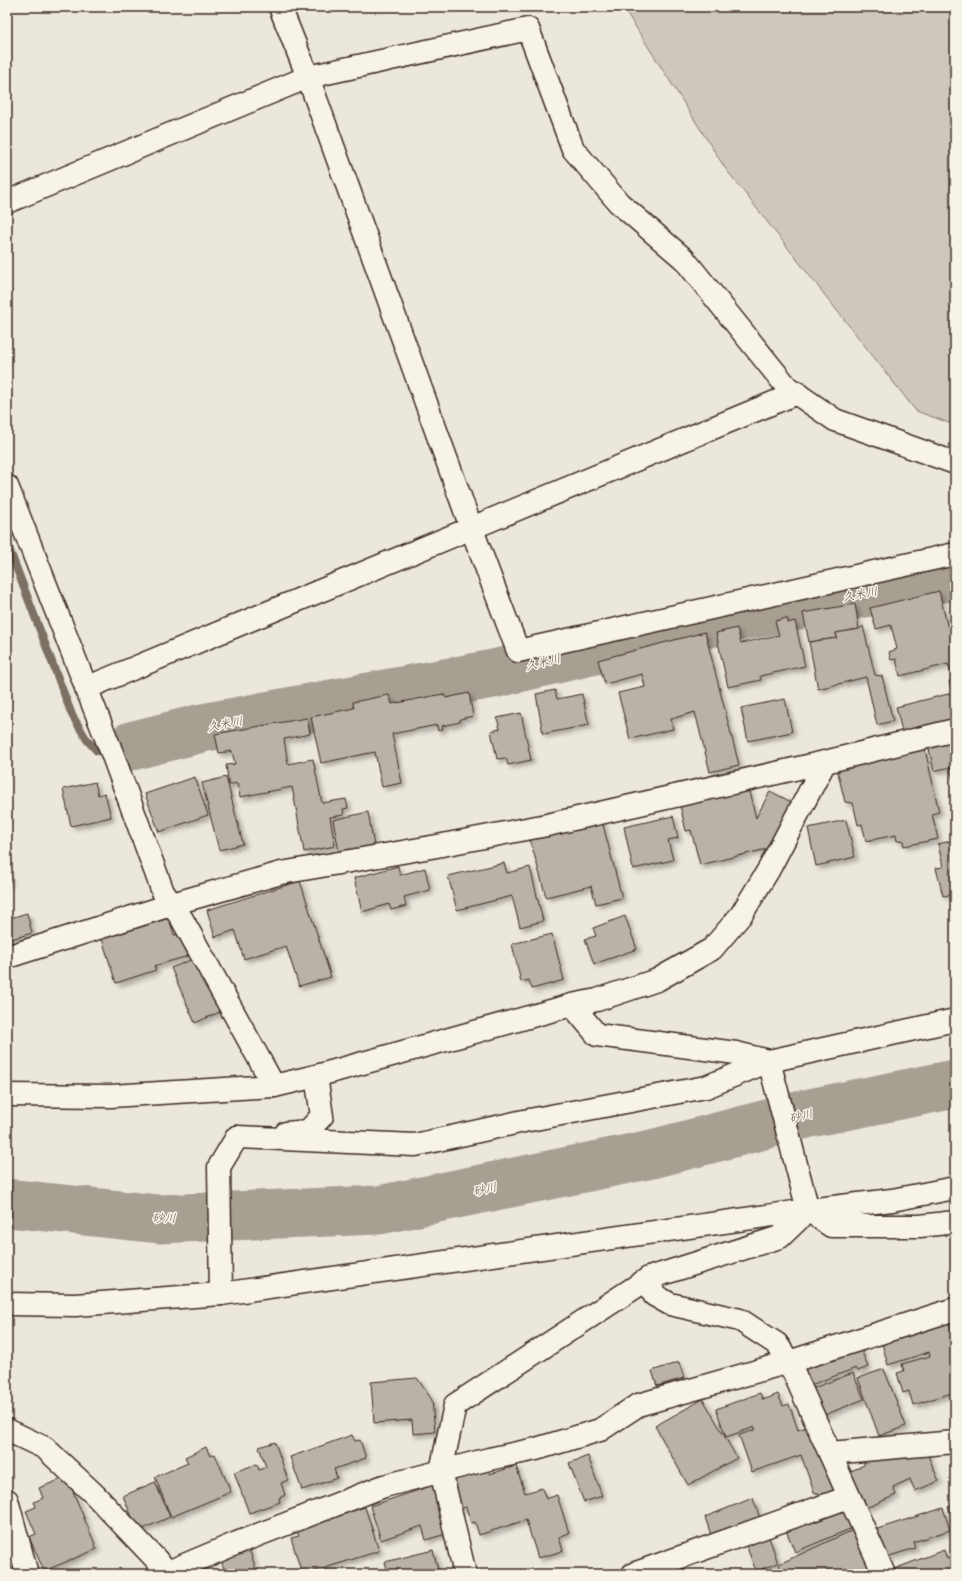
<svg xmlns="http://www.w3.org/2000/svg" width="962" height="1581" viewBox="0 0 962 1581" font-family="'Balsamiq Sans','Klee One',sans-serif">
	<defs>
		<filter id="shadow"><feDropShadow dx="3.5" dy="3.5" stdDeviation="2" flood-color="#0004"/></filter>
	</defs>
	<rect width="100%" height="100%" fill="#ece7dc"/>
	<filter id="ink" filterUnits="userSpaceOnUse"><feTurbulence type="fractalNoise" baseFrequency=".025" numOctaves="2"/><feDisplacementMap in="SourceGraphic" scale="8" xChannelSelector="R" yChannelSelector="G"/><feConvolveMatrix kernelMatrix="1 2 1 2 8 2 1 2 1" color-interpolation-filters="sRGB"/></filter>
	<g filter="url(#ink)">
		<path fill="#cec8bc" stroke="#84796d" d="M623,7H955V425L916,411L725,168Z"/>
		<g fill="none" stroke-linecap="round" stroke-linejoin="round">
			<path stroke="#7c7064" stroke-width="8" d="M7,543L72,715L87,740L97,751L131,746"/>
			<g stroke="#a89f93" stroke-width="49">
				<path d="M131,746L202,728L493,674L732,618L955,576"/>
				<path d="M7,1203L159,1219L379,1210L652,1154L810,1113L955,1084"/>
			</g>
		</g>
		<g fill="#bab2a7" stroke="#3b2a1e" filter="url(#shadow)">
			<path d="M939,591L947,625L955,623V671L951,672L948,664L900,676L896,659L891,660L889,652L897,649L891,625L876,629L870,608Z"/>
			<path d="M855,604L859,629L836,633L837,638L809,642L803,613Z"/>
			<path d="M787,618L788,623L795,621L805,666L760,676L761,680L728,687L716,633L737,628L741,643L779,635L775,621Z"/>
			<path d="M863,626L875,675L882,676L893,721L877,725L866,677L818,689L809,642L837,638L836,633L859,629Z"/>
			<path d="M705,632L739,765L710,772L695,712L671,719L673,729L630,739L618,693L645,687L642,674L605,684L598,660Z"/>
			<path d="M955,680V722L903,735L896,707L952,693L949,681Z"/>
			<path d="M555,690L557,699L582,694L589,725L543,734L536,694Z"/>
			<path d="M469,693L473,716L460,719V722L442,726L443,729L438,731L437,725L392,734L402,783L382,787L375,752L321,763L311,717L354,708L353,702L389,695L392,704L443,694L446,698Z"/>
			<path d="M785,699L792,732L748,741L741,708Z"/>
			<path d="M521,713L531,760L508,765L506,758L497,759L491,731L500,729L497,718Z"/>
			<path d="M307,718L310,734L284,739L288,764L313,759L322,803L346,799L348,808L343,809L344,815L330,817L335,846L304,852L292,787L240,797L237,783L229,785L226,765L235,764L232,751L219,753L215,734Z"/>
			<path d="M955,738V784H954L950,767L934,771L928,744Z"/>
			<path d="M925,749L939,812L932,814L938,839L904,846L903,840L897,841L896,835L866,841L862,824L858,825L853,803L845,802L837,769Z"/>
			<path d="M195,777L208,815L159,832L145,794Z"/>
			<path d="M226,777L243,844L219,850L202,783Z"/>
			<path d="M95,782L98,795L105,793L111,817L71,826L63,789Z"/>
			<path d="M747,784L756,818L770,791L797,805L775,847L700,865L691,830L686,831L679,801Z"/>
			<path d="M368,812L374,846L339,852L333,820Z"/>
			<path d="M600,813L622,898L596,904L591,886L546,897L528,832Z"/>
			<path d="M673,816L678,838L668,840L673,860L633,869L624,827Z"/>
			<path d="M846,820L855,857L816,866L808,828Z"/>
			<path d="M955,840V894L943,896L936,868L943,867L938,844Z"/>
			<path d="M504,863L507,873L530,867L543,921L520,927L512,896L457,910L448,876Z"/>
			<path d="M398,866L400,875L425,868L430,890L404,897L406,906L391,910L389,904L362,912L354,878Z"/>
			<path d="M7,873L10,882L7,883Z"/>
			<path d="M300,881L331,977L299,986L286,946L244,959L235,930L215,937L207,910Z"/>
			<path d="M27,913L32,933L8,940L7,919Z"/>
			<path d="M625,916L637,949L594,964L585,939L596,936L593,928Z"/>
			<path d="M169,918L174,935L181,933L188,956L154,966L156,970L116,983L102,939Z"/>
			<path d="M552,934L564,980L532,989L529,980L521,982L512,944Z"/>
			<path d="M198,957L222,1011L195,1023L171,968Z"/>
			<path d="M948,1319L955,1342V1392L913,1405L909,1391L903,1393L897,1373L904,1371L902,1364L930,1356L929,1352L888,1365L881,1340Z"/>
			<path d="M858,1342L868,1367L858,1371L856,1368L808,1386L799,1364Z"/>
			<path d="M679,1362L684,1378L657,1386L652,1371Z"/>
			<path d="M884,1369L906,1426L879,1436L858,1378Z"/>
			<path d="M853,1373L864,1399L822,1416L811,1389Z"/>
			<path d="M417,1378L432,1400L435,1432L413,1434L412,1420L374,1423L371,1382Z"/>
			<path d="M760,1393L763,1400L778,1394L783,1406L789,1404L798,1430L818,1423L842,1490L827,1496L814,1492L801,1455L752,1472L739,1435L755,1430V1427L726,1437L716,1409Z"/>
			<path d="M703,1399L737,1458L688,1485L655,1426Z"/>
			<path d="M352,1435L355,1441L360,1440L366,1458L334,1469L337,1478L302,1490L290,1457Z"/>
			<path d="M275,1442L288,1480L281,1483L285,1495L279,1498L280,1502L249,1513L234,1472L257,1464L259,1470L266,1467L259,1447Z"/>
			<path d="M206,1447L210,1456L215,1454L231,1492L171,1517L155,1477L188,1463L185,1457Z"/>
			<path d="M927,1453L939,1481L915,1491L910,1479L893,1487L896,1495L866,1508L849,1472L864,1465L865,1459Z"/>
			<path d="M588,1456L602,1496L584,1502L569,1463Z"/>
			<path d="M516,1466L525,1493L542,1488L546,1499L557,1495L569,1533L559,1537L563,1551L538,1558L526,1520L479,1535L475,1522L471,1523L466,1507L460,1509L451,1481L489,1469L490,1474Z"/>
			<path d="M67,1477L97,1549L44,1571L29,1537L36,1534L26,1511L36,1507L34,1502L43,1498L39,1488Z"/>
			<path d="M155,1482L170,1517L138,1531L123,1496Z"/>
			<path d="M434,1485L449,1533L426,1540L422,1526L381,1540L370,1506Z"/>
			<path d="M753,1498L761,1521L712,1538L705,1517Z"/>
			<path d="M848,1503L857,1526L795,1552L785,1528Z"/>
			<path d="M955,1504V1525L948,1507Z"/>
			<path d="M365,1507L379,1551L306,1574H302L291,1538L299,1536L296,1529Z"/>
			<path d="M943,1508L950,1530L913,1542L915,1548L880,1559L871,1531Z"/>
			<path d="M7,1528L19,1574H7Z"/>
			<path d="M853,1530L873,1574H783L779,1564Z"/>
			<path d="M769,1537L778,1563L756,1571L746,1545Z"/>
			<path d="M248,1546L257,1572L251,1574H226L219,1555Z"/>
			<path d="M433,1550L439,1574H379L388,1572L385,1562Z"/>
			<path d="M944,1550L947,1559L955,1556V1574H896L894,1569Z"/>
			<path d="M681,1561L686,1574H648Z"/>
		</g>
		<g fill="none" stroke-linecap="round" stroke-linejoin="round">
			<g stroke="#3b2a1e" stroke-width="25">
				<g id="street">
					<path d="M280,7L308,77L471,527L518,651L955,554"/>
					<path d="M7,202L308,77L528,29L573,149L619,203L684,259L787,387L835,420L955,463"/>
					<path d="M7,486L112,753L163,892L182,919L274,1086"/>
					<path d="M86,688L797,393"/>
					<path d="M7,957L186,900L281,873L437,846L547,825L825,762L955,730"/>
					<path d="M572,1005L597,1035L736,1053L769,1061"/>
					<path d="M769,1061L808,1210L831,1226H920L955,1222"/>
					<path d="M7,1095L111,1096L274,1086L316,1076L572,1005L597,1000L657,980L712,949L741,915L769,869L825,762"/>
					<path d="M286,1133L308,1131L322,1116L316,1076"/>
					<path d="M237,1137L415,1145L524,1121L706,1087L769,1061L955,1020"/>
					<path d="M649,1278L654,1295L670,1304L740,1320L777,1344L789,1362L884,1574"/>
					<path d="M221,1294L219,1167L237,1137"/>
					<path d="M7,1304L75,1305L221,1294L808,1210L892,1200L955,1188"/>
					<path d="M7,1430L45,1448L95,1495L168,1572L237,1543L384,1486L489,1459L536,1449L600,1430L638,1405L789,1362L955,1309"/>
					<path d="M830,1453L955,1442"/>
					<path d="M7,1500L27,1574"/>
					<path d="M465,1574L441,1471L455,1405L649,1278L780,1237L808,1210"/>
					<path d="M633,1574L849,1497"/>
				</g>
			</g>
			<use href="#street" stroke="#f7f3e8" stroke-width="22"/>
		</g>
	</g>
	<g text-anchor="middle" stroke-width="3" stroke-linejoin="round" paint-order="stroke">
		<g font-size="12" font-style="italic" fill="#615347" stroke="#f7f3e8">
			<text transform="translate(860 594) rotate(-10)" y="4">久米川</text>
			<text transform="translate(543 662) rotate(-13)" y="4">久米川</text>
			<text transform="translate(225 724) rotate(-11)" y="4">久米川</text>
			<text transform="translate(801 1116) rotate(-14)" y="4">砂川</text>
			<text transform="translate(485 1189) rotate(-12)" y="4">砂川</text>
			<text transform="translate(164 1218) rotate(1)" y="4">砂川</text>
		</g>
	</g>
	<rect width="962" height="1581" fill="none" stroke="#f7f3e8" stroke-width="24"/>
	<rect x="12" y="12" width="938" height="1557" fill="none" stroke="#3b2a1e" stroke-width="1.5" filter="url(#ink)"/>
</svg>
